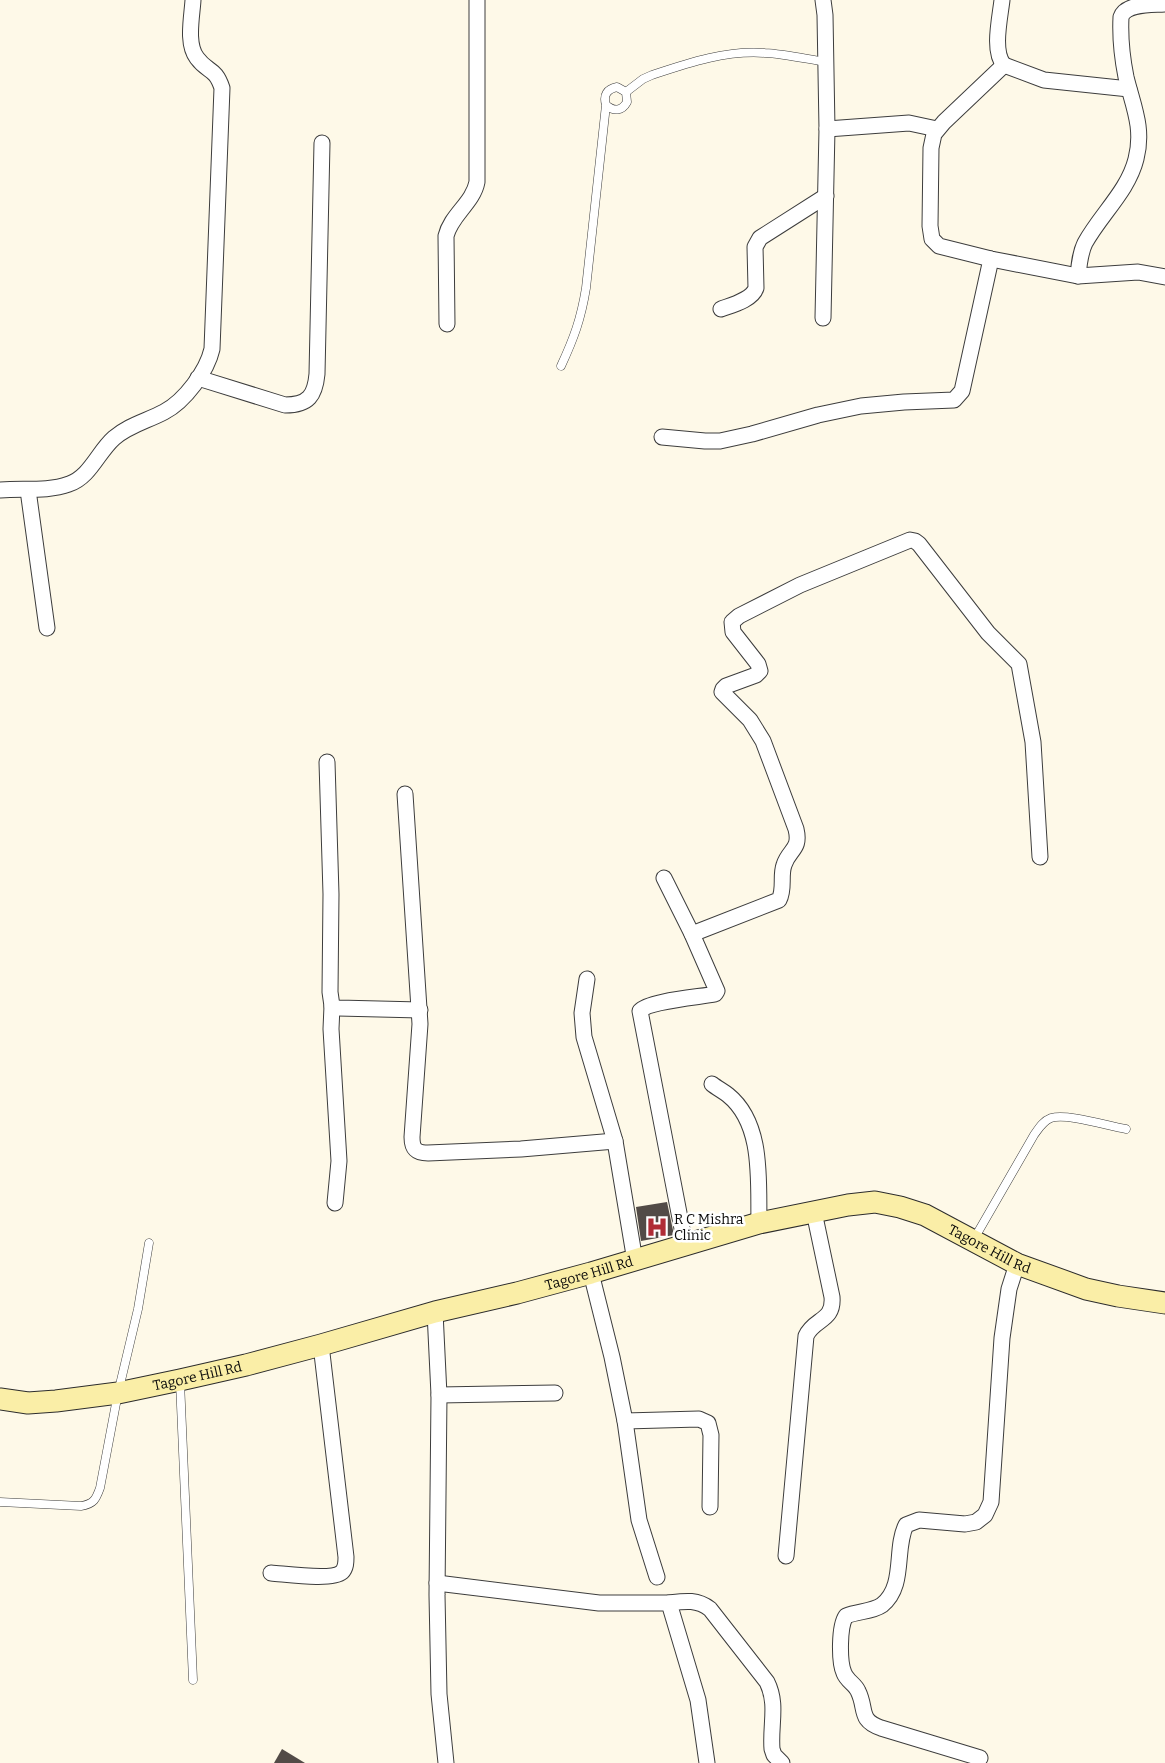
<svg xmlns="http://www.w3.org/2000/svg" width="1165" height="1763" viewBox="0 0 1165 1763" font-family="Bitter,serif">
	<rect width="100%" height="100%" fill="#fef9e8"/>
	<g fill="#524b47">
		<path d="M667,1202L674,1235L641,1241L636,1207Z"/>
		<path d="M282,1749L305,1763H274Z"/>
	</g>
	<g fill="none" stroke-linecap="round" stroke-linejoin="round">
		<g stroke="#3d3d3d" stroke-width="9">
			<g id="service">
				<path d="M626,92L643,79L652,75C688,63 726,50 765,53C785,54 806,59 826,62"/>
				<path d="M561,366C574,338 581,319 586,288L606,105C603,95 607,89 617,87L626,92L627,102C622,111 614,112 606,105"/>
				<path d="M974,1239L1034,1135C1039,1128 1043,1121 1051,1118C1067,1113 1108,1126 1126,1129"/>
				<path d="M180,1382L193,1680"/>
				<path d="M0,1502L81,1506C94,1504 96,1499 100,1488L118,1393L138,1309L149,1243"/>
			</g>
		</g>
		<g stroke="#3d3d3d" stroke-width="17">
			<g id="minor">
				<path d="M1002,0C1000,18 992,52 1004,65L1044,80L1129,89"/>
				<path d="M1004,65L944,122L934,134L931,148L930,226L932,239L939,246L991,259L1078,276L1138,272L1165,277"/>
				<path d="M827,129L909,123L937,129"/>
				<path d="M1078,276C1079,265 1080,253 1085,243C1101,214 1128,191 1136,159C1144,128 1133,106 1126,77C1122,57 1120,37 1121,17C1126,3 1152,5 1165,4"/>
				<path d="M721,309C732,305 752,300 756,288L755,247L760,238L826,196"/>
				<path d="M823,318L827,129L825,15L823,0"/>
				<path d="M447,324L446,236C451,215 473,203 477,182V0"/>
				<path d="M198,378L285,405C309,405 315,395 317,374L322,143"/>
				<path d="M662,437L705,441H720L752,434L818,415L861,406L904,402L954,400L962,391L991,259"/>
				<path d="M0,490C23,488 47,492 69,484C90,477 98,452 114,438C129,425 147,421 164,412C185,401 207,371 212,349L222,88C215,67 208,73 197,58C186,44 192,17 193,0"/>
				<path d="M28,490L47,628"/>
				<path d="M327,762L331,894L330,992L332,1006L338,1008L420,1010"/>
				<path d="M405,794L420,1024L412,1137C412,1149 416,1153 428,1153L521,1149L615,1141"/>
				<path d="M664,878L692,934L717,991L715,994C700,997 648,1001 640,1011L685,1244"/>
				<path d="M692,934L779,900C785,889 780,876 784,865C789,849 801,850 796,829L763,741L750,720L722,692L723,689L726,686L756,675L760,671L758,664L733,632L732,622L739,616L800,585L910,540L915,541L919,544L988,633L1019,664L1033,742L1040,857"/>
				<path d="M587,979L582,1013L584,1037L615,1141L635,1261"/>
				<path d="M332,1006L331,1029L339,1161L335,1203"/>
				<path d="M712,1084C717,1088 723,1091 728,1095C764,1124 758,1182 759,1223"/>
				<path d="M591,1273L612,1357L625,1421L639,1520L657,1577"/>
				<path d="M435,1312L439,1395L437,1595L439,1694L446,1763"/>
				<path d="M439,1395L555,1393"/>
				<path d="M625,1421L699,1419L708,1423L711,1435L710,1507"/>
				<path d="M786,1556L806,1336C814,1318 834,1322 832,1297L814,1212"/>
				<path d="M271,1573C286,1574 332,1581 342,1572C346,1568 346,1562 346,1557L321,1345"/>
				<path d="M437,1583L599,1603H669L698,1700L707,1763"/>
				<path d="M669,1603C685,1601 697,1599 710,1609L767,1682C778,1704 770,1725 772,1749L774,1755L782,1763"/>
				<path d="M980,1758L881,1728C858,1720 867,1709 858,1691C855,1684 847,1681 844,1673C839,1662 839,1626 846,1616C857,1611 872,1612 882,1605C906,1586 894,1549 906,1525L919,1520L965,1524L976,1522L985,1515L991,1502L1002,1338L1009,1289L1017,1264"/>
			</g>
		</g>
		<g stroke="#2c2c2c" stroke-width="23">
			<g id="secondary">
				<path id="s1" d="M0,1399L28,1403L56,1401L118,1393L180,1380L246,1365L321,1345L435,1312L517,1293L591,1273L759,1223L848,1205L875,1202L900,1207L925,1215L1017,1264L1086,1289L1118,1296L1165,1303"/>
			</g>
		</g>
		<use href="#service" stroke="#fff" stroke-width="8"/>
		<use href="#minor" stroke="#fff" stroke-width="15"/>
		<use href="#secondary" stroke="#faeea7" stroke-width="21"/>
	</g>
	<defs>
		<g id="hospital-bare" transform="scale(1.725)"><path d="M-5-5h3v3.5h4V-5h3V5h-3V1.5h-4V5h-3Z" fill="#b02c36" stroke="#fff" stroke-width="2.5" paint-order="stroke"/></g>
	</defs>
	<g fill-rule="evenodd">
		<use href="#hospital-bare" x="657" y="1227"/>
	</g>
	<g text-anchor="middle" stroke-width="5" stroke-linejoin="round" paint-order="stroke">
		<g font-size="14" fill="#0a0a0a" stroke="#fff" text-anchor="start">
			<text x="674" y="1224">R C Mishra<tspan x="674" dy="16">Clinic</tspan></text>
		</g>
		<g font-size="14" fill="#0a0a0a" stroke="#fff">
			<text dy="5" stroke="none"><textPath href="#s1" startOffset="1025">Tagore Hill Rd</textPath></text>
			<text dy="5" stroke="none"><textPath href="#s1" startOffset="605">Tagore Hill Rd</textPath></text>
			<text dy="5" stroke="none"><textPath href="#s1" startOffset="200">Tagore Hill Rd</textPath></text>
		</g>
	</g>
</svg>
